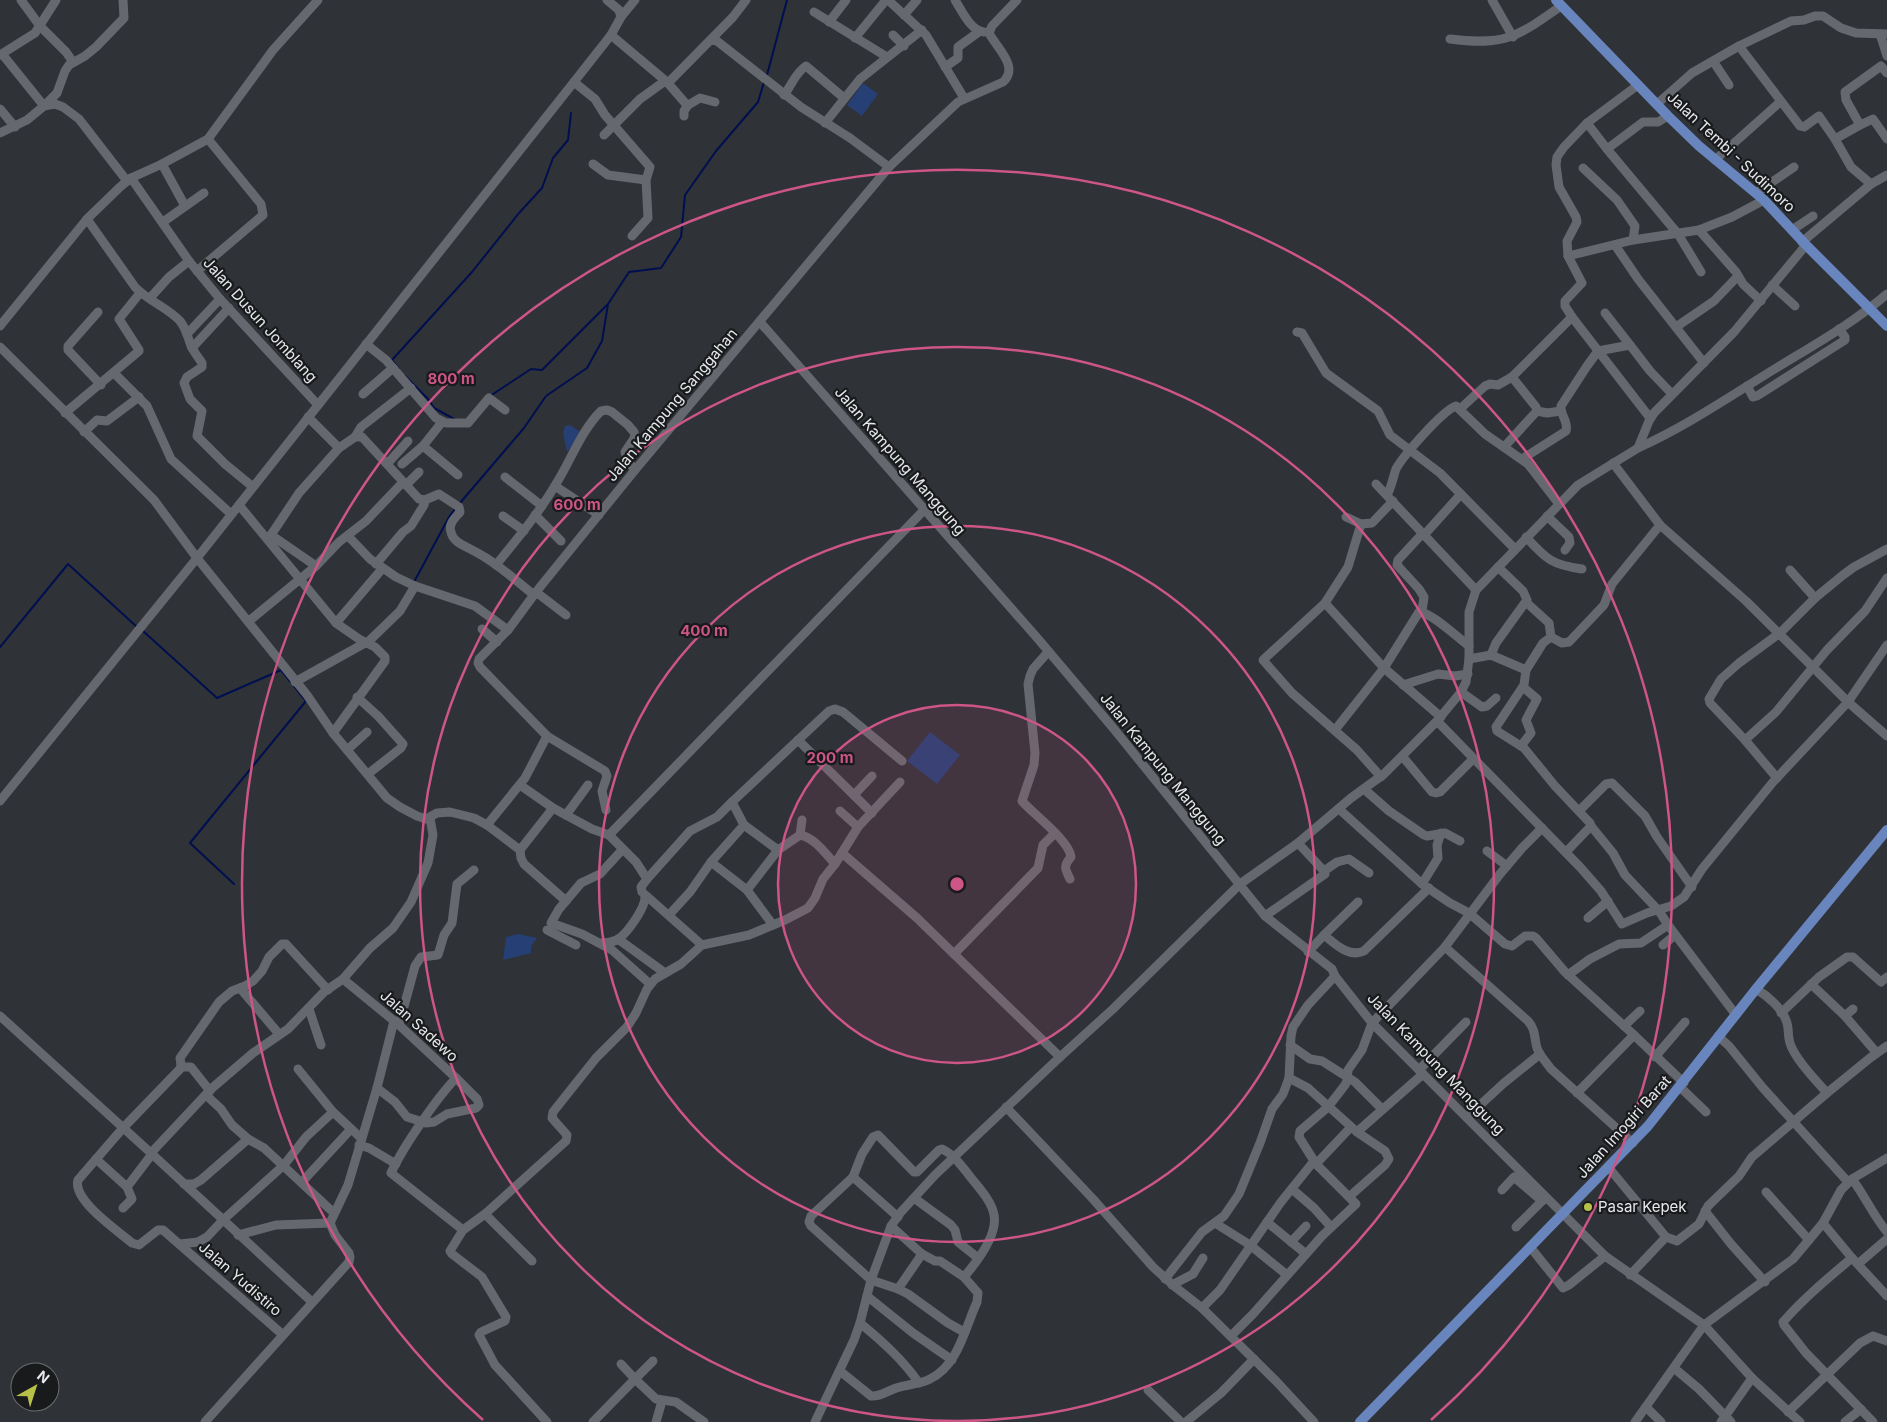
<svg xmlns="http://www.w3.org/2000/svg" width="1887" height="1422" viewBox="0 0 1887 1422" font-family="Inter,sans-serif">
	<rect width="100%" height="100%" fill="#2f3237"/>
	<g fill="#263f74">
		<path d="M863,83L878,94L862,116L847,105Z"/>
		<path d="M570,425L581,432L567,452L563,433L565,426Z"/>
		<path d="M930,732L960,755L937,784L907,761Z"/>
		<path d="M518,934L537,938L531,946V953L503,960L506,937Z"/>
	</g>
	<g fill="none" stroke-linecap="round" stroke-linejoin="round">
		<g stroke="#000f4f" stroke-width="2">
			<path d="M767,75L787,0"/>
			<path d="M399,369L392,360L472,272L519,213L542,188L553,158L568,140L571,113"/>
			<path d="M404,375L428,399L434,408L456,420"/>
			<path d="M490,396L531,369L542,370L607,305"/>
			<path d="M460,503L524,428L546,396L587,368L602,341L608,304L629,272L661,268L681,237L685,195L716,151L758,102L764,82"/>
			<path d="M414,582L449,517L455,509"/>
			<path d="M143,631L217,698L281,670L306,701L190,843L234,884"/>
			<path d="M0,647L68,564L137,627"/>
		</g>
		<g stroke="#65686e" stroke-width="9">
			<path d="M21,0L40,26L66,52L73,62"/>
			<path d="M607,0L619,10L621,17"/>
			<path d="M888,0L926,35L964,98"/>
			<path d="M955,0C962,11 970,30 984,32"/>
			<path d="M1492,0L1513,37"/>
			<path d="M814,12L887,57"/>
			<path d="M904,15L917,0"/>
			<path d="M829,22L846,0"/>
			<path d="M1880,34L1887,56"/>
			<path d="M611,35L667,82H669L733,17L746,0"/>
			<path d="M893,35L904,46"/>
			<path d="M855,38L886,0"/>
			<path d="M1450,39C1505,46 1517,37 1561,6"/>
			<path d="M711,40L717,41L801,107L850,138L889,167"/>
			<path d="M1739,46L1800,126L1804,127L1819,116L1835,139L1851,167L1871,184"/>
			<path d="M0,55L35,33L56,0"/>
			<path d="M3,55L44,106L57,93L65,71L69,65L85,56L96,47L124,18L123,0"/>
			<path d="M1713,61L1729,85"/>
			<path d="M945,67L958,58V47L980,31"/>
			<path d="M574,82L595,99L605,115L650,167L646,180L648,218L632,236"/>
			<path d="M667,82L686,104H690L700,98L715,102"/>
			<path d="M1638,85L1587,123L1564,147L1557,157L1556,165L1559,187L1576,217L1577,222L1567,241L1568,256L1582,283L1565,301V306L1572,317L1650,418"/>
			<path d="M784,95C791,86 796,72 806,66L844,98"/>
			<path d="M1657,104L1692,73L1739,46L1791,21L1804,20L1815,16H1823L1841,28L1856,33L1887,34"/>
			<path d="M0,109L15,127"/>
			<path d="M684,116V111L688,105"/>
			<path d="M825,123L860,79L922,30"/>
			<path d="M1587,123L1607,149L1678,234L1701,272"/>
			<path d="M1860,125L1873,119L1887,139"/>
			<path d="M0,133L27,120L44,106L55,104L63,107L79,119L127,181"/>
			<path d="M604,135L640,99L665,81"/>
			<path d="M1835,139L1860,125L1846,100L1845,92L1881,66L1887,73"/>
			<path d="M1607,149L1643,122H1658L1668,116"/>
			<path d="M1715,160L1780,102"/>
			<path d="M162,164L185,206"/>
			<path d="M593,164L608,175L646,180"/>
			<path d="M1583,168L1617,200L1635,226L1633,240"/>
			<path d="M131,178L189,261L220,299L318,405"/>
			<path d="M1756,193L1794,167"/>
			<path d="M87,219L135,287C148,301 167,307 180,321C186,328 188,338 191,346C194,352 198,357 202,363V367L187,377L184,383L190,399L202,411L197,436L225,464L253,487"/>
			<path d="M163,222L204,193"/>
			<path d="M1699,230L1736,272L1743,284L1761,301"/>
			<path d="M1792,230L1813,216"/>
			<path d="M1802,242L1871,184L1887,175"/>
			<path d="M1615,245L1638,279L1704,363"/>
			<path d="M1568,256L1633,240L1699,230L1732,217L1764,200"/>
			<path d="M197,271L263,215L261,204L208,139"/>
			<path d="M1772,285L1795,306"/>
			<path d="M150,298L169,277L189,261"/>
			<path d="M98,312L68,346V350L101,385"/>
			<path d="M1605,313L1630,345"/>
			<path d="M760,322L1039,640L1114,729L1265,916L1332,969L1335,976L1372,1023L1605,1256L1704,1325L1752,1378L1800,1422"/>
			<path d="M0,326L87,219L120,187L131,178L162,164L208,139L273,50L318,0"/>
			<path d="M1676,327L1714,301L1738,276"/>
			<path d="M1297,332L1302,333L1326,373L1378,411L1390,435L1440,473L1515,549"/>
			<path d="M187,334L220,299"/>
			<path d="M366,344L386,360L436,418L446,423H468L489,398L505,410"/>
			<path d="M0,347L154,500L197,558L307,695L333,733L387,798L400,807L417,816L426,819L437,813L450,812L474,818L487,825L520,850L553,808"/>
			<path d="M192,348L229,308"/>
			<path d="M114,373L147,406L171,459L231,514"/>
			<path d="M1747,386L1753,397L1757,396L1845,340V337L1839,329"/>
			<path d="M363,394L393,368"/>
			<path d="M1460,409L1485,386L1490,384L1498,385L1512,377"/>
			<path d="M1537,411L1547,413L1561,411"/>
			<path d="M65,413L139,351V350L119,319L140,293"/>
			<path d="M308,417L339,448L355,437H362L419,499L425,500L439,494L459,507L460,512C455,518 448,524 451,532C453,543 466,546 474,551C496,562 515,580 534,595"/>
			<path d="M84,432L97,420L107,421L139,397"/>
			<path d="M355,437L361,427L411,388"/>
			<path d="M423,446L458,475"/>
			<path d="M1504,447L1537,411L1536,407L1512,377L1572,317"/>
			<path d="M1638,448C1685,427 1729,397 1773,370C1812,346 1852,324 1887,294"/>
			<path d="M1522,459L1566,431C1569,422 1560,415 1561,406L1587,366L1598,351L1630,345L1650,371L1672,394"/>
			<path d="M1613,463L1660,525L1746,601L1848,702L1887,736"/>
			<path d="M387,464L408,441"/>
			<path d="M402,464L423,446L442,422"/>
			<path d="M505,477L542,506"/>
			<path d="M1376,484L1476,590"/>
			<path d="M406,485L419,472"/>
			<path d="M555,486L599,515"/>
			<path d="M1387,495C1392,486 1393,477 1396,469C1403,456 1442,411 1456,406L1485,434L1528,464L1559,504"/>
			<path d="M239,505L336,623L359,639L375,647L385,657V661L333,733"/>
			<path d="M535,515L561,541"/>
			<path d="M503,516L524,531"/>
			<path d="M1547,516L1569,537L1570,543L1565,550"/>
			<path d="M1346,517L1361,524L1372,523L1393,501"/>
			<path d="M1361,524L1348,567L1325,603L1263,660L1292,693L1357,750L1381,777"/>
			<path d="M1425,534L1461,494"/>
			<path d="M271,535L316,566"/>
			<path d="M348,536L370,559L396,577L415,586L475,606L508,630"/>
			<path d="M1526,537C1546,559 1552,565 1582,569"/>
			<path d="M267,538L271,535L299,493L339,448"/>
			<path d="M376,564L403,532L411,526L424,505L425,500"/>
			<path d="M496,565C517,539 539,513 556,484C571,460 581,431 601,411L607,410L612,412L628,425L634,432L635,437L625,452L627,460L635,470"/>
			<path d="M1790,570L1815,598"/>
			<path d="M536,592L566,615"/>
			<path d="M1325,603L1384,668L1441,717"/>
			<path d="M1527,603L1549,623L1551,637"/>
			<path d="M1422,611L1424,597L1419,589L1397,565L1398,560L1423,533"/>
			<path d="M249,621L316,566L339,542L366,521L403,482"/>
			<path d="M336,623L382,569"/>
			<path d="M482,629L497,642"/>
			<path d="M367,643L400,611L415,586"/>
			<path d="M1048,652L1033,669L1030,676L1028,684L1035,753L1034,765L1022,801C1033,814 1069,840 1071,857C1063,866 1065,869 1070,879"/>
			<path d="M1491,655L1496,643L1527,600L1523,591L1498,567"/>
			<path d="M1469,659L1491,655L1526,670"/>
			<path d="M295,682L365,643"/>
			<path d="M1403,685L1438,674L1455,676L1468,674"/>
			<path d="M1461,692L1482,707L1487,706L1496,698"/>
			<path d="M357,697L378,716L403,744L401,748L368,774"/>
			<path d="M1437,721L1580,867L1601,891L1622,924L1647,913L1671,906L1684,897L1702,869L1773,782L1848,702L1887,645"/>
			<path d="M1335,730L1384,668L1419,612C1431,612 1458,638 1469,646"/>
			<path d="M798,740L872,813"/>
			<path d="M1745,740L1776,712L1827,650L1865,611L1887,578"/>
			<path d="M1521,746L1531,733L1526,720L1537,699L1523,687"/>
			<path d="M347,750L367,732"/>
			<path d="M1403,757L1432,792L1436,793L1440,792L1473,759"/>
			<path d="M1777,778L1745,740L1710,703L1709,699L1721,679L1739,663L1780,633L1815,598L1843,575L1854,567L1887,549"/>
			<path d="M520,785L553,808L592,829L609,835L636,862L647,879L641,887L642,892L702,945"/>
			<path d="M1364,789L1389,811L1424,835L1427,836L1445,833L1460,841"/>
			<path d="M854,795L872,776"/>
			<path d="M0,801L197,558L574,82L611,35L621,17L635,0"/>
			<path d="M1339,809L1422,884L1450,903L1469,913L1505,944L1512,946L1525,936H1533L1536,938L1565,972L1634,1035L1684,1083"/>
			<path d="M606,810L602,791L607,776L605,771L547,736L480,667L478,663L479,659L508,630L536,592L635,470L889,167L958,102L1003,82C1020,67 996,47 989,33L992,26L1017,0"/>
			<path d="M1579,811L1606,784L1612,783L1645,816L1657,837L1692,887"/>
			<path d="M566,815L588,785"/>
			<path d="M487,825L525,778L547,736"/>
			<path d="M744,825L778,850"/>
			<path d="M1591,826L1613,853L1625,875L1659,911L1668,925L1736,1015"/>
			<path d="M858,827L900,782"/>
			<path d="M609,835L924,510"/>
			<path d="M800,835L802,820"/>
			<path d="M520,850L521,858L524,864L566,901"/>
			<path d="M622,850L600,874L581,883L559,909L551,923L582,934L612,950L650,984"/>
			<path d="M1487,851L1507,866"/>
			<path d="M1566,852L1591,826L1590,823L1555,786L1524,748L1497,731L1496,727L1524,685L1526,670L1543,643L1551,637L1562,643L1569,642L1604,605L1612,584L1660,525"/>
			<path d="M842,853L917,918L1060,1057"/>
			<path d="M711,862L744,825L732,802"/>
			<path d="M1324,871L1337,862L1349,859L1369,873"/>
			<path d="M647,879L690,831L717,817L732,802L829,711L835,709L843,712L902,761"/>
			<path d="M1422,884L1438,858L1437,845L1441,833"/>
			<path d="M747,890L778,850L800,835C815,838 825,853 835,864"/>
			<path d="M669,915L690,892L711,862L747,890L773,925"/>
			<path d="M1265,916L1325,874L1324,871L1298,843"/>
			<path d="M1588,918L1608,901"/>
			<path d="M547,930L576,945"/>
			<path d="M1324,935L1358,902"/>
			<path d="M618,939L665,973"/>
			<path d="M601,943C607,943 612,942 617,940C627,934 646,907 645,896"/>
			<path d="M1663,945L1675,935"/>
			<path d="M1445,947L1528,1021C1536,1030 1534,1038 1537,1048C1540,1056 1546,1062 1551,1069L1633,1143"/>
			<path d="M1308,952L1324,935C1335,944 1349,958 1364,951L1429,888"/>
			<path d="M954,954L1038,868L1043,845L1055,833"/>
			<path d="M1568,975L1590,959L1619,944L1641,943L1668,925"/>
			<path d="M343,979L399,1025L456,1078C436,1099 403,1147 391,1173L463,1230"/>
			<path d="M1811,984L1845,1016L1853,1009"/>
			<path d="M240,988L279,1034"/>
			<path d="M1756,989C1768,996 1783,1009 1787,1023C1790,1033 1786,1038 1793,1050C1801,1066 1816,1080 1827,1093L1870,1058L1887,1046"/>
			<path d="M309,1009L321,1045"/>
			<path d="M1781,1013L1819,977L1847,957H1853L1881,982L1887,977"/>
			<path d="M0,1016L152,1154L312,1302"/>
			<path d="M1845,1016L1876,1052"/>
			<path d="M399,1025L415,966L421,957L438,955L444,935L452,923L457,884L474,870"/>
			<path d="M1624,1026L1640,1011"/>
			<path d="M1718,1036L1729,1046L1763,1088L1848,1182"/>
			<path d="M1290,1045L1310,1059L1322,1061L1355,1082L1382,1109"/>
			<path d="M1655,1057L1685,1022"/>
			<path d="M181,1067H191L210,1091"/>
			<path d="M298,1069L333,1112L361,1138"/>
			<path d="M1419,1070L1466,1022"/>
			<path d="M1289,1078L1308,1088L1357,1132"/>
			<path d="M1680,1087L1706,1112"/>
			<path d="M377,1088L395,1102L407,1117L426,1123L434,1122L447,1114L476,1108L479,1105L477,1099L456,1078"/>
			<path d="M1577,1093L1634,1035"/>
			<path d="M206,1095L221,1109L232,1125L248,1139L264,1148L334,1213"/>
			<path d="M1006,1107L1093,1199L1153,1267L1174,1286L1202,1308L1276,1381L1314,1422"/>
			<path d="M1467,1117L1504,1083L1540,1054"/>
			<path d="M359,1145L369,1148L396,1164"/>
			<path d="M151,1153L211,1089L253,1053L288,1029L324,992L343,979L370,948L393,928L411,902L428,863L433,835L430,818"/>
			<path d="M96,1159L127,1187"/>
			<path d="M1316,1164L1351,1127"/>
			<path d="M1609,1168L1666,1237L1677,1241L1699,1224L1708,1206L1739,1176L1752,1157L1827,1093"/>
			<path d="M853,1177L898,1217"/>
			<path d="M1852,1179C1865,1196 1873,1215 1887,1232"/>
			<path d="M302,1182L351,1129"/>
			<path d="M184,1184H194L201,1180L248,1139"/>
			<path d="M1292,1189L1314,1208L1331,1227"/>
			<path d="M1502,1190L1514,1177L1542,1201"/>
			<path d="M1766,1192L1809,1240"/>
			<path d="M1350,1196L1385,1165L1389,1159L1385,1151L1357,1132L1423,1074"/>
			<path d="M914,1198L951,1225L955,1230L958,1242L978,1258"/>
			<path d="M123,1208L132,1199L127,1187L152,1154"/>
			<path d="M1705,1211L1731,1244L1765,1282"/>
			<path d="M485,1214L532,1261"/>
			<path d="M1267,1222L1306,1254"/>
			<path d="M1215,1223L1250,1245L1287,1275"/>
			<path d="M1823,1223L1852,1258L1887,1296"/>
			<path d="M1516,1227L1545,1198"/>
			<path d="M238,1235L276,1225L330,1223"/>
			<path d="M1291,1242L1306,1226"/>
			<path d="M180,1244L198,1242L207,1237L223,1220L284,1165L306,1137L333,1112"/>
			<path d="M1531,1248L1563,1288L1569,1285L1605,1256"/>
			<path d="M1852,1258C1828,1278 1804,1298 1783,1322L1784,1325L1806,1353L1873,1422"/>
			<path d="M1858,1264L1887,1239"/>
			<path d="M1630,1275L1666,1237"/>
			<path d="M964,1277C976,1263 998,1235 994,1215C992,1202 980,1189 972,1179C963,1168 955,1155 942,1149L939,1150L917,1172H914L878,1135L873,1137L862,1154L853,1177L811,1216L809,1222L811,1226L871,1280L898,1289L908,1294L948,1323L964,1332"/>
			<path d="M1165,1279L1202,1232L1224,1216L1239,1194L1260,1143L1272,1109L1283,1094L1289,1078L1291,1036L1293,1027L1308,1005L1335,976"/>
			<path d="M1172,1285L1193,1274L1203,1258"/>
			<path d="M898,1289L922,1254"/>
			<path d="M867,1296L913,1333L952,1360"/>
			<path d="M1202,1308L1220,1290L1281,1202L1314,1161"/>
			<path d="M860,1323C883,1342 902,1359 919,1383"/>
			<path d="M282,1334L163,1230H158L139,1245L132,1243C118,1231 72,1200 78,1180L123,1128L180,1069L181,1065L180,1058L219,1002L232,991L245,986L253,981L262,971L269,957L282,944H286L328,990"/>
			<path d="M1231,1336L1253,1314L1322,1236L1356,1204L1316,1164L1299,1137L1300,1131L1328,1107L1345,1085L1347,1081L1348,1070L1362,1050L1372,1023L1445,947L1500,874L1522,848L1542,828"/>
			<path d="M621,1364L635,1379L653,1361"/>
			<path d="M1674,1368L1699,1389L1731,1422"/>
			<path d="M840,1371L871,1396C882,1397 889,1389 900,1387C910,1384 920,1384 930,1379C958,1366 965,1328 977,1302L978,1293L964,1277L940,1261H935L922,1254L891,1226"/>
			<path d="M1148,1390L1181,1422"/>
			<path d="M1646,1407L1661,1422"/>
			<path d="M1788,1412L1860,1343L1873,1336L1887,1341"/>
			<path d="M205,1422L349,1262L350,1257L349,1253L335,1235L330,1223L348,1185L377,1088L394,1021"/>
			<path d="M547,1422L495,1365L479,1335L481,1332L505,1321L506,1317L482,1277L452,1254L450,1251L463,1230L485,1214L566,1141L567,1135L552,1118L553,1112L596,1058L627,1027L636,1013L647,989L655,979L681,964L702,945L749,935L785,920L808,908L815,898L823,879L835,864L858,827L840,811"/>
			<path d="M593,1422L635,1379L656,1399L676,1402L704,1422"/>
			<path d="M656,1422L662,1401"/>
			<path d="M815,1422L854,1340L860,1323L871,1280L891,1226L901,1212L935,1175L1060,1057L1113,1009L1240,884L1298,843L1351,798L1384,774L1437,721L1461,692L1466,682L1469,659V612L1476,590L1578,485L1638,448L1649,421L1654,413L1734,332L1806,245"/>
			<path d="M1186,1422L1221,1393L1254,1359"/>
			<path d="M1635,1422L1704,1325L1793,1259L1823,1223L1841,1190L1852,1179L1887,1158"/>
			<path d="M1721,1422L1752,1378"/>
			<path d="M1845,1422L1861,1409"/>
		</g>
		<g stroke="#6985bd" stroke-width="10">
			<path d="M1556,0L1668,116L1699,146L1764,200L1806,245L1887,326"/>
			<path d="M1360,1422L1648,1126L1756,989L1887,830"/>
		</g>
	</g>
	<circle cx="957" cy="884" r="179" fill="#cd5686" fill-opacity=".12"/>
	<g fill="none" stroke="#cd5686" stroke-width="2.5">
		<circle cx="957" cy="884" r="179"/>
		<circle cx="957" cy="884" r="358"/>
		<circle cx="957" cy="884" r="537"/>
		<path d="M483 1420A715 715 0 1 1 1431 1420"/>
	</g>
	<circle fill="#b7c147" stroke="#191a1c" stroke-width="2" cx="1588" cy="1207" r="5"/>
	<g text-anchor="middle" stroke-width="4.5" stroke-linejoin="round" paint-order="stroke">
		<g font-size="15" fill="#e6e8eb" stroke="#191a1c">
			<text transform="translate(1731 152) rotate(43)" y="5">Jalan Tembi - Sudimoro</text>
			<text transform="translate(260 320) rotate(48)" y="5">Jalan Dusun Jomblang</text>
			<text transform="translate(672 405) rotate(-50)" y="5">Jalan Kampung Sanggahan</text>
			<text transform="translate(900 461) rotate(49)" y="5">Jalan Kampung Manggung</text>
			<text transform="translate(1163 769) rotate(51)" y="5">Jalan Kampung Manggung</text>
			<text transform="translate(419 1026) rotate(42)" y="5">Jalan Sadewo</text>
			<text transform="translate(1436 1064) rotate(46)" y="5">Jalan Kampung Manggung</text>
			<text transform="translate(1624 1127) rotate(-48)" y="5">Jalan Imogiri Barat</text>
			<text transform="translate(240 1279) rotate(41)" y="5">Jalan Yudistiro</text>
		</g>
		<g font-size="15" fill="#e6e8eb" stroke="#191a1c" text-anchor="start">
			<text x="1598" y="1212">Pasar Kepek</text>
		</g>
	</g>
	<circle cx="957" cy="884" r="8" fill="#cd5686" stroke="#191a1c" stroke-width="2.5"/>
	<g font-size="15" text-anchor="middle" font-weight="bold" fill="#cd5686" stroke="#191a1c" stroke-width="4.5" stroke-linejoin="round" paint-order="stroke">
		<text x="451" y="384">800 m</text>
		<text x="577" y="510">600 m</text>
		<text x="704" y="636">400 m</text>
		<text x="830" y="763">200 m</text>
	</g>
	<g transform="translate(35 1387) rotate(39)"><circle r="24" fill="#191a1c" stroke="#6b6c6f"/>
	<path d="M0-4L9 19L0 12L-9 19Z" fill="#b7c147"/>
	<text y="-8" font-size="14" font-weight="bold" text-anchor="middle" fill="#e6e8eb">N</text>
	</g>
</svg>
